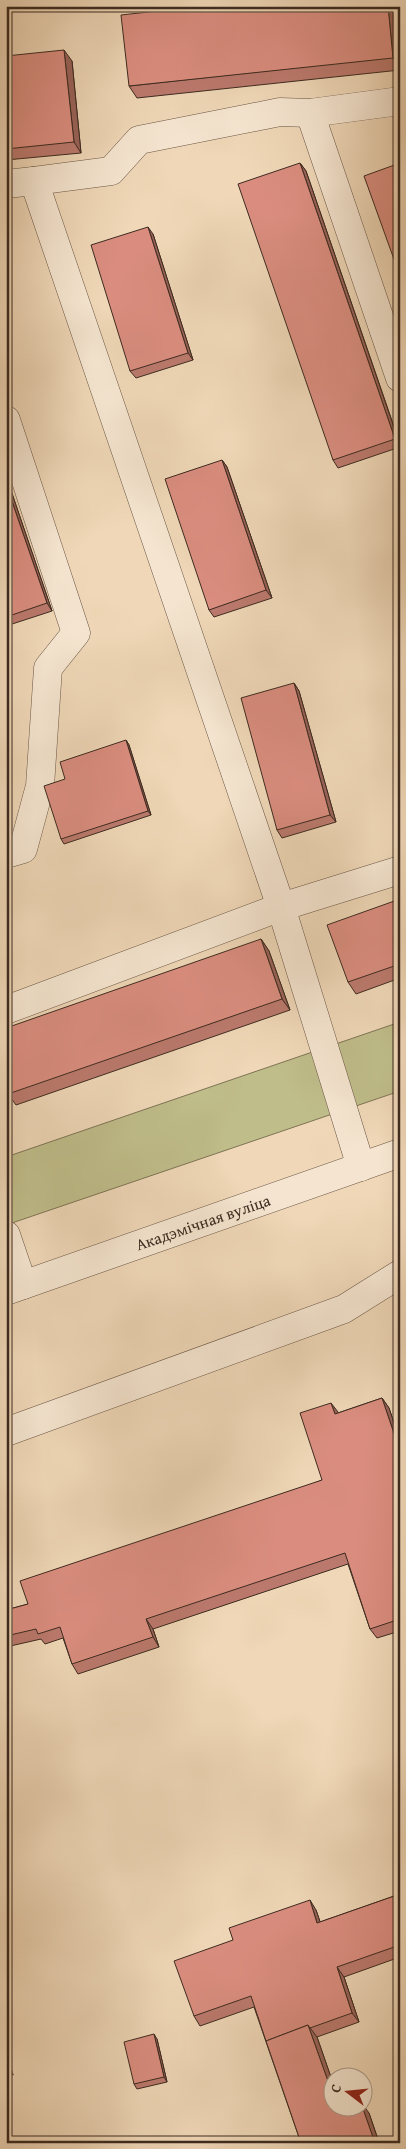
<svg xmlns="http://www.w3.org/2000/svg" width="406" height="2149" viewBox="0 0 406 2149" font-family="'Gentium Book Plus',serif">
	<rect width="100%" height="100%" fill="#efd7b7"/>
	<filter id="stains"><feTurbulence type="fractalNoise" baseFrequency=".004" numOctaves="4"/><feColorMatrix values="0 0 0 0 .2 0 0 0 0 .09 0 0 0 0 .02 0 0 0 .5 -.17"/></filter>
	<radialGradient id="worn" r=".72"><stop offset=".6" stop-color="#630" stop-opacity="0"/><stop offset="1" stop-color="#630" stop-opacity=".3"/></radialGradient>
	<path fill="#bfbd8a" stroke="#7e7455" d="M400,1022V1091L6,1225V1157Z"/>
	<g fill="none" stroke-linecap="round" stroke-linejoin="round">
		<g stroke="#6a5646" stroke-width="29">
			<g id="minor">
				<path d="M400,101L310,113L400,378"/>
				<path d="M34,181L111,171L139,140L280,112L310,113"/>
				<path d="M6,184L34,181L281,907L361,1167"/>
				<path d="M6,420L76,633L48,668L40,786L23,849L6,854"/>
				<path d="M6,1010L281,907L400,870"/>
				<path d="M6,1235L23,1285"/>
				<path d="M6,1291L400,1153"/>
				<path d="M6,1432L344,1309L400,1274"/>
			</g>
		</g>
		<use href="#minor" stroke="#f5e5d0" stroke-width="28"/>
	</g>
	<g fill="#bb796d" stroke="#3d2b20">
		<path d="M6,56L72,61L81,153L6,160Z"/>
		<path d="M400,56V70L137,98L129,86Z"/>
		<path d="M300,163L306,171L400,444V447L338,468L333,460Z"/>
		<path d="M153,234L193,360L136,378L130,371Z"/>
		<path d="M222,460L227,467L272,598L214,617L209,610Z"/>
		<path d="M6,476L52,611L6,626Z"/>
		<path d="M294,683L299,691L336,822L282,838L277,830Z"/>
		<path d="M126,740L129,745L151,815L64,844L61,839Z"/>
		<path d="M400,899V978L356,994L348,982Z"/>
		<path d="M261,939L269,951L290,1010L16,1105L8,1094Z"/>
		<path d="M382,1398L389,1408L400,1441V1631L377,1638L370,1629L348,1564L153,1629L159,1647L78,1674L72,1664L63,1638L45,1644L41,1639L6,1647V1610L28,1604L322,1480L338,1413Z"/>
		<path d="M400,1894V1957L344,1977L359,2022L317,2037L334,2086V2106H340L341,2108L369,2113L379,2142L397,2143H301L254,2007L200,2026L194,2016L233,1940L316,1910L320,1922Z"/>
		<path d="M157,2039L167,2082L137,2089L134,2084Z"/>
		<path d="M6,2052L13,2075L6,2078Z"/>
	</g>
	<g fill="#996359" stroke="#3d2b20">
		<path d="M388,6H395L400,56V68L393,58Z"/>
		<path d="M64,50L72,61L81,153L74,142Z"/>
		<path d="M300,163L306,171L400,445L395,439Z"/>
		<path d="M148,227L153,234L193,360L188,353Z"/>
		<path d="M222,460L227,467L272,598L266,590Z"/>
		<path d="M6,476L52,611L47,603L6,484Z"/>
		<path d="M294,683L299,691L336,822L330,815Z"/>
		<path d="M126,740L129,745L151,815L148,811Z"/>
		<path d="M261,939L269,951L290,1010L282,999Z"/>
		<path d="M382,1398L389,1408L400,1441V1451Z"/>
		<path d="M331,1403L338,1412L342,1424L335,1414Z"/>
		<path d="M146,1619L153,1629L159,1647L153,1637Z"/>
		<path d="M310,1900L316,1910L324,1933L317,1923Z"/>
		<path d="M337,1967L344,1977L359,2022L352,2013Z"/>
		<path d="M308,2025L317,2037L334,2086V2098Z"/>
		<path d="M154,2034L157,2039L167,2082L164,2077Z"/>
		<path d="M6,2052L13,2075L8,2068L6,2062Z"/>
		<path d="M336,2106H340L346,2121L337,2110Z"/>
		<path d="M362,2106H364L369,2113L379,2143H375Z"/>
	</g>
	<g fill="#da8d7f" stroke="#3d2b20">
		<path d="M203,6H388L393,58L129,86L121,15Z"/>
		<path d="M64,50L74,142L6,149V56Z"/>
		<path d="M300,163L395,439L333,460L238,184Z"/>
		<path d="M400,163V276L364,176Z"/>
		<path d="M148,227L188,353L130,371L91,245Z"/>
		<path d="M222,460L266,590L209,610L165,479Z"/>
		<path d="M6,484L47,603L6,617Z"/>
		<path d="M294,683L330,815L277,830L241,698Z"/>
		<path d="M126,740L148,811L61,839L44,786L65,779L60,762Z"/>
		<path d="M400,899V964L348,982L327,925Z"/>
		<path d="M261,939L282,999L8,1094L6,1088V1028Z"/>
		<path d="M382,1398L400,1451V1619L370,1629L345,1553L146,1619L153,1637L72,1664L60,1627L38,1634L36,1629L6,1636V1610L28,1604L20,1581L322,1480L300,1413L331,1403L335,1414Z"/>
		<path d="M400,1894V1945L337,1967L352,2013L310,2028L308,2025L266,2041L251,1996L194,2016L174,1961L233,1940L229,1928L310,1900L317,1923Z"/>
		<path d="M308,2025L334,2098V2106H336L337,2110L347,2106H362L375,2143H301L266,2041Z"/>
		<path d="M154,2034L164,2077L134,2084L124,2042Z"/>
		<path d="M393,2137L395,2143H376Z"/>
	</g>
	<g text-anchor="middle" stroke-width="4" stroke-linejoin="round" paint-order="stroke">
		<g font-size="16" fill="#3d2b20" stroke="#f5e5d0">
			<text transform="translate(203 1222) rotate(-19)" y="6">Акадэмічная вуліца</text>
		</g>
	</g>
	<rect width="406" height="2149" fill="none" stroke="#efd7b7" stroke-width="25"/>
	<rect x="8" y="8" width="391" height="2134" fill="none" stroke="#3d2b20" stroke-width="2.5"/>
	<rect x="12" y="12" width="381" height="2124" fill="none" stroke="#3d2b20"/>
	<g transform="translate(348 2092) rotate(286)"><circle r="24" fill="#f5e5d0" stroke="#ab9b8a"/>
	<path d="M0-4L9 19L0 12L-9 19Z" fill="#8f2418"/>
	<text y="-8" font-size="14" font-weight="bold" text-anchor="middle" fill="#3d2b20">С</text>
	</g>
	<rect width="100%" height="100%" filter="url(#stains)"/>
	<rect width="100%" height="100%" fill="url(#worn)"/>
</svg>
